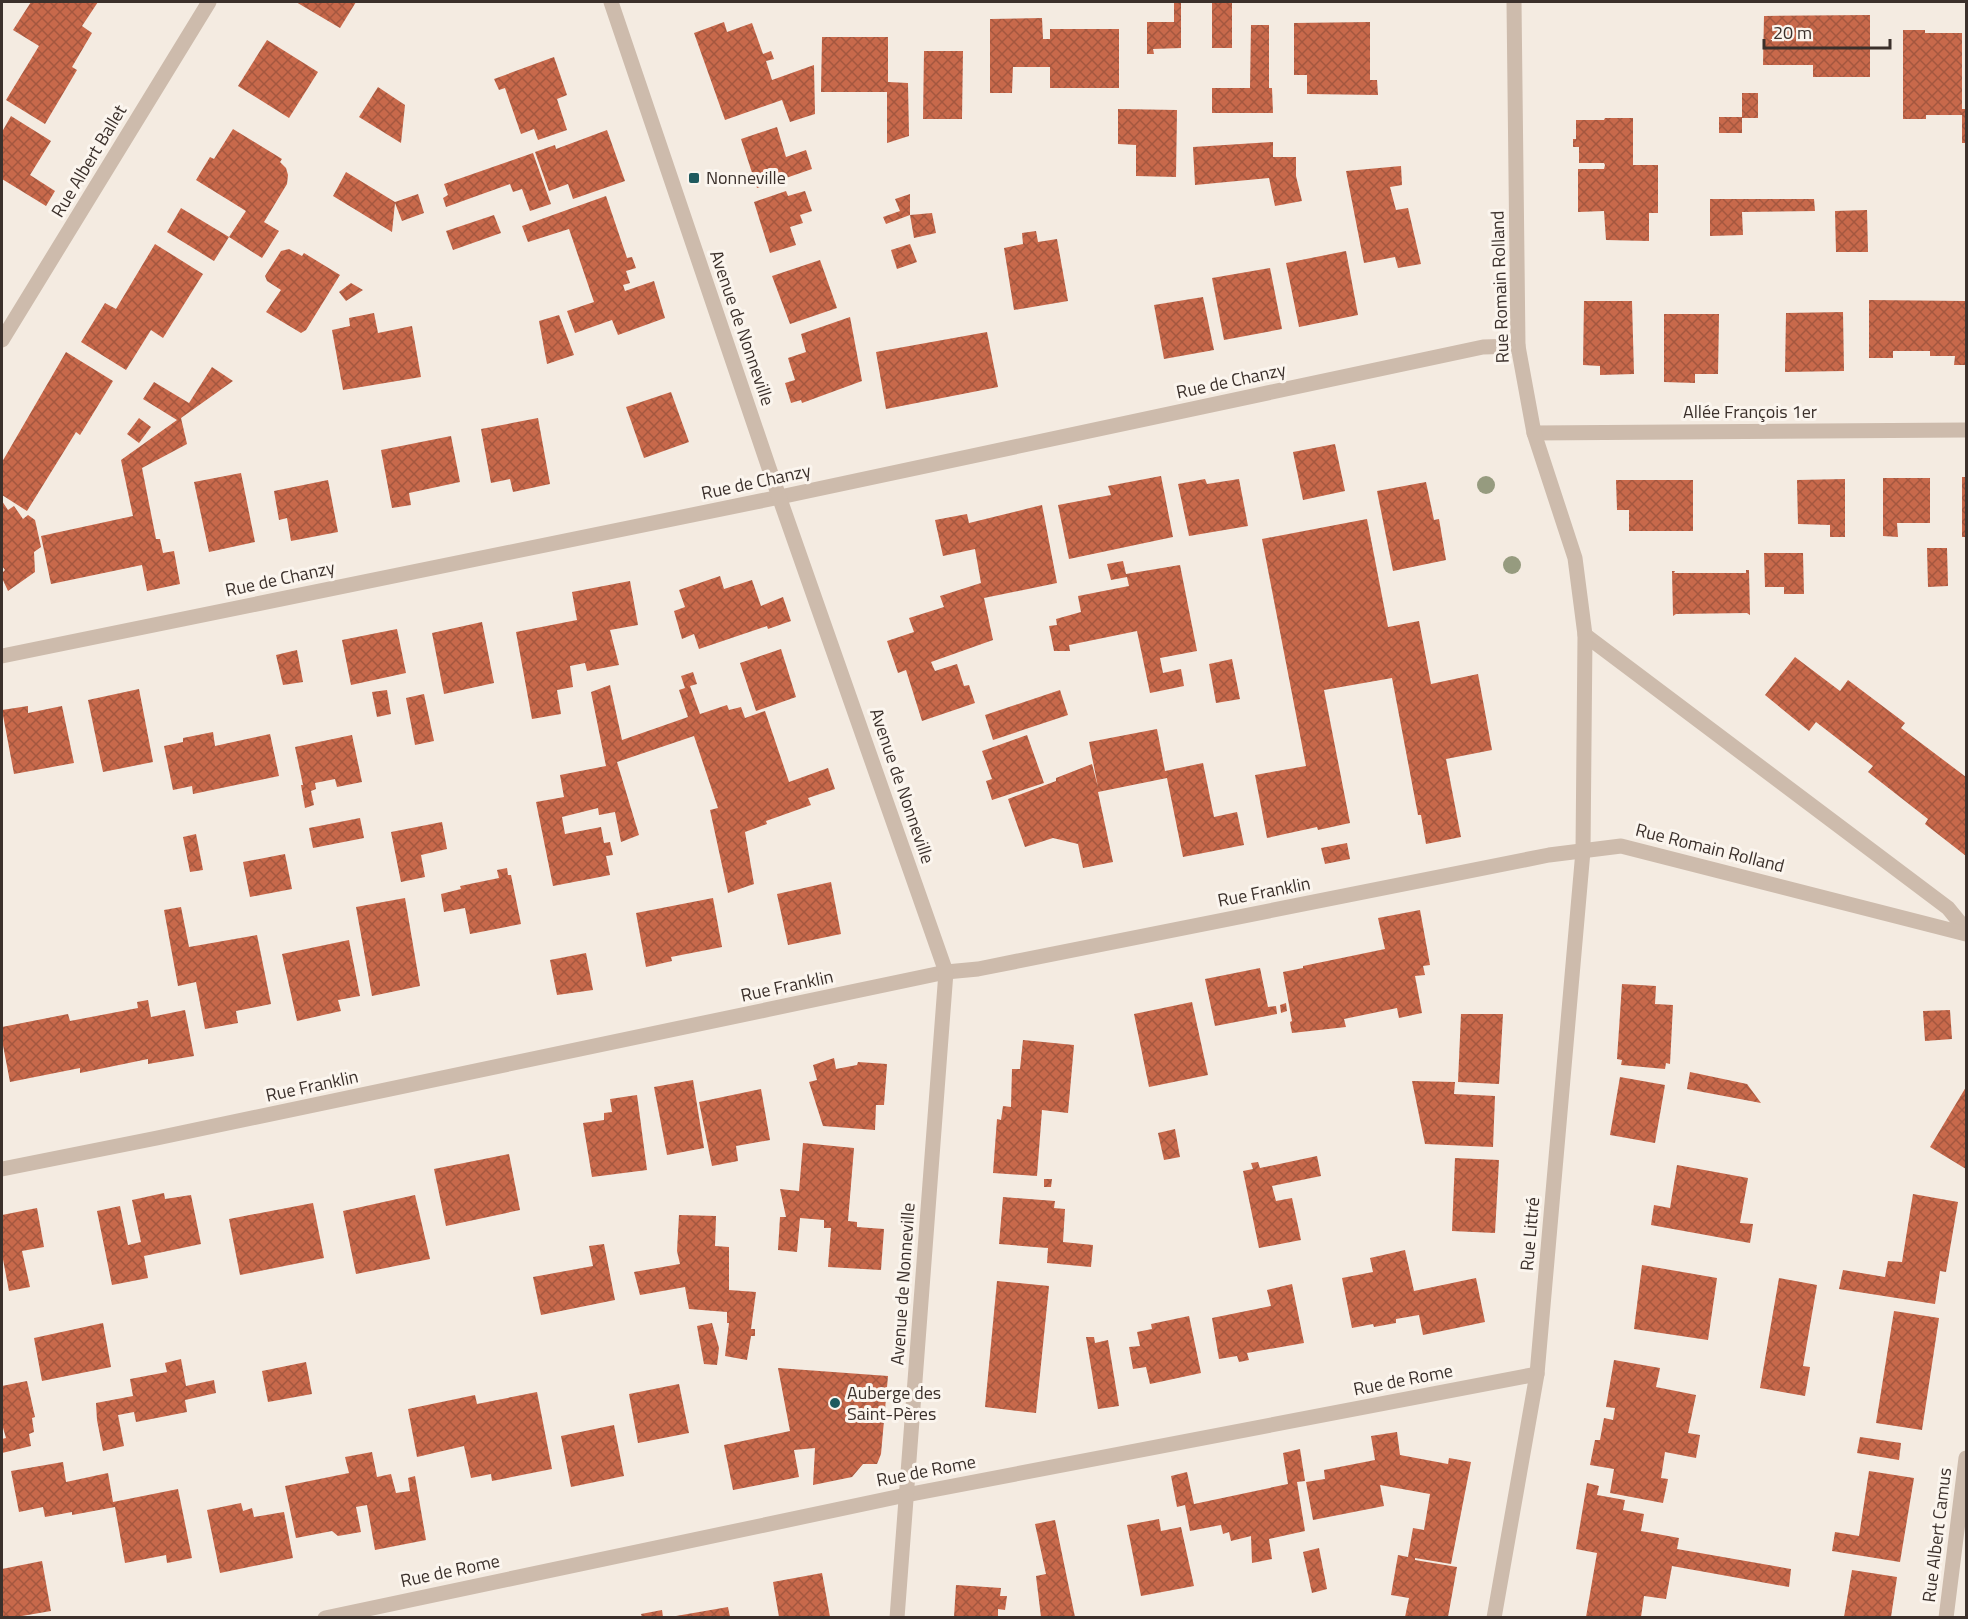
<svg xmlns="http://www.w3.org/2000/svg" width="1968" height="1619" viewBox="0 0 1968 1619" font-family="'Titillium Web',sans-serif">
	<defs>
		<pattern id="building-cross-hatch" width="8" height="8" patternUnits="userSpaceOnUse" patternTransform="scale(1.5)"><rect width="8" height="8" fill="#c8694b"/><path d="M0 0l8 8M0 8l8-8" fill="none" stroke="#a4573f"/></pattern>
	</defs>
	<rect width="100%" height="100%" fill="#f4ebe1"/>
	<g fill="url(#building-cross-hatch)">
		<path d="M31,2H98L82,26L92,33L72,67L77,70L45,124L6,100L39,46L13,30Z"/>
		<path d="M296,2H356L340,28Z"/>
		<path d="M1174,2H1181V48L1153,49L1154,54H1147V22H1174Z"/>
		<rect x="1212" y="2" width="20" height="46"/>
		<path d="M1870,15V77H1813V65H1763L1764,16Z"/>
		<path d="M1042,18L1043,39H1050V29H1119V88H1050V67H1013L1012,93H990V19Z"/>
		<path d="M724,22L727,32L752,23L763,54L771,51L774,59L766,61L772,80L814,65L815,114L790,122L782,100L725,120L694,33Z"/>
		<path d="M1370,22V80H1377L1378,95L1307,94V75H1294V23Z"/>
		<path d="M1251,25H1269V88H1272L1273,113H1212V88H1250Z"/>
		<path d="M1903,30H1925V33H1962V109H1966V143H1962V115H1926V119H1903Z"/>
		<path d="M822,37H888V82L908,83L909,136L887,143V92H821Z"/>
		<path d="M267,40L318,72L289,118L238,86Z"/>
		<path d="M924,51H963L962,119H923Z"/>
		<path d="M554,57L567,95L557,99L567,130L538,140L534,129L521,134L505,88L499,90L494,79Z"/>
		<path d="M378,87L405,105L401,143L359,117Z"/>
		<rect x="1742" y="93" width="16" height="25"/>
		<path d="M1118,109L1177,110L1176,177L1136,176V145L1118,144Z"/>
		<path d="M11,116L51,141L30,175L55,191L46,206L2,179V132Z"/>
		<rect x="1719" y="117" width="23" height="16"/>
		<path d="M1605,118H1633V165H1658V213H1649V241L1606,240L1604,211L1578,212V169H1604L1605,165L1604,163H1579V147H1573V139H1576V120H1604Z"/>
		<path d="M777,127L786,157L806,150L812,169L757,188L741,139Z"/>
		<path d="M233,129L282,159L280,162L286,168L288,175L287,184L264,222L279,231L262,258L229,237L246,211L196,180L210,157L214,159Z"/>
		<path d="M607,130L625,181L573,199L568,184L549,191L535,152L555,145L556,149Z"/>
		<path d="M1273,142V157H1296V176L1302,201L1275,206L1269,178L1195,185L1193,147Z"/>
		<path d="M533,153L551,204L530,211L522,189L513,192L510,184L446,207L443,198L448,195L444,184Z"/>
		<path d="M1401,166L1402,185L1390,187L1396,210L1408,208L1421,264L1398,268L1395,257L1364,263L1346,171Z"/>
		<path d="M346,172L395,202L418,194L424,213L402,221L395,203L392,232L333,196Z"/>
		<path d="M786,191L788,196L805,191L812,211L800,215L803,223L790,227L796,245L770,253L754,202Z"/>
		<path d="M910,194V215L886,224L883,217L900,211L895,199Z"/>
		<path d="M606,196L627,258L632,257L636,268L626,271L630,283L623,285L625,291L654,281L665,318L618,335L612,320L575,333L567,311L594,302L569,229L528,242L522,226Z"/>
		<path d="M1710,199H1814L1815,211L1742,212L1743,235L1710,236Z"/>
		<path d="M181,208L229,237L214,261L167,232Z"/>
		<path d="M1867,210L1868,252H1836L1835,211Z"/>
		<path d="M932,213L936,233L914,238L910,215Z"/>
		<path d="M494,215L501,233L453,250L446,231Z"/>
		<path d="M1036,231L1038,242L1057,239L1068,301L1014,310L1004,248L1023,244L1022,233Z"/>
		<path d="M155,244L203,274L163,338L151,330L126,370L81,342L105,303L116,309Z"/>
		<path d="M910,244L917,262L897,269L891,250Z"/>
		<path d="M289,249L302,256L304,253L340,275L306,330L301,333L266,312L281,290L267,281L265,276L281,251Z"/>
		<path d="M1346,251L1358,315L1299,327L1286,263Z"/>
		<path d="M820,260L837,308L790,324L772,276Z"/>
		<path d="M1270,268L1282,329L1224,340L1212,278Z"/>
		<path d="M351,283L363,290L346,301L339,292Z"/>
		<path d="M1203,297L1214,350L1164,359L1154,305Z"/>
		<path d="M1869,300L1966,301V365H1954L1955,356H1930V351H1893V358H1869Z"/>
		<path d="M1584,301H1632L1634,374L1600,375V366L1583,365Z"/>
		<path d="M1843,312L1844,371L1785,372L1786,313Z"/>
		<path d="M374,313L378,333L412,326L421,377L343,390L332,330L350,326L349,318Z"/>
		<path d="M1664,314H1719L1718,374H1695V383L1664,382Z"/>
		<path d="M559,315L574,355L547,364L539,321Z"/>
		<path d="M850,317L862,381L802,403L801,400L791,403L785,383L795,380L788,358L806,352L801,334Z"/>
		<path d="M987,332L998,387L886,409L876,352Z"/>
		<path d="M66,352L113,381L80,435L76,432L27,511L2,495V462Z"/>
		<path d="M212,367L233,381L181,418L187,444L142,468L156,539H160L163,553L174,551L180,584L147,591L142,565L51,584L41,536L133,516L121,460L177,420L143,399L154,382L189,403Z"/>
		<path d="M671,392L689,442L644,458L626,407Z"/>
		<path d="M139,418L151,427L139,443L127,434Z"/>
		<path d="M538,418L550,484L513,492L510,479L491,483L481,429Z"/>
		<path d="M451,436L460,482L409,493L411,505L392,508L381,450Z"/>
		<path d="M1335,444L1345,491L1303,500L1293,452Z"/>
		<path d="M241,473L255,542L209,552L194,482Z"/>
		<path d="M1161,476L1173,537L1069,559L1058,505L1111,495L1108,486Z"/>
		<rect x="1962" y="477" width="4" height="60"/>
		<path d="M1883,478H1930V523H1897L1898,537L1883,536Z"/>
		<path d="M1205,479L1207,484L1239,479L1248,526L1189,536L1178,484Z"/>
		<path d="M1845,479V537H1830V525L1798,524L1797,480Z"/>
		<path d="M328,480L338,532L291,541L287,518L279,520L274,491Z"/>
		<path d="M1616,480H1693V531H1629V510H1617Z"/>
		<path d="M1426,482L1434,520L1439,519L1446,560L1393,571L1377,491Z"/>
		<path d="M2,501L8,510L14,506L23,519L28,515L35,520L41,547L34,552L35,572L8,591L2,578V573L5,570L2,566Z"/>
		<path d="M1042,505L1057,583L984,598L993,640L931,662L935,671L957,664L964,686L969,685L975,703L922,721L906,670L898,673L887,641L914,632L909,618L944,607L940,596L981,583L975,549L943,556L935,520L967,514L969,523Z"/>
		<path d="M1367,519L1388,627L1419,621L1431,684L1478,674L1492,750L1446,759L1461,837L1426,844L1421,815H1418L1392,678L1324,690L1350,823L1318,830L1317,827L1267,838L1255,775L1306,766L1262,539Z"/>
		<path d="M1927,548H1947L1948,586L1928,587Z"/>
		<path d="M1764,553H1803L1804,594H1784V587H1765Z"/>
		<path d="M1123,561L1126,574L1180,565L1197,651L1160,658L1163,673L1181,669L1184,686L1150,693L1137,631L1069,645L1070,651H1054L1049,626L1057,625L1056,619L1081,612L1078,596L1129,586L1127,577L1111,580L1107,564Z"/>
		<path d="M1746,570H1749L1750,615L1747,613L1676,614L1673,616L1672,571H1675L1674,573H1746Z"/>
		<path d="M720,576L724,589L752,580L761,606L783,597L791,621L768,629L767,626L699,649L694,634L682,639L674,611L685,607L679,590Z"/>
		<path d="M630,581L638,625L610,630L619,665L587,671L585,663L570,666L573,687L557,690L561,714L532,719L516,632L577,620L572,592Z"/>
		<path d="M482,622L494,683L444,694L432,633Z"/>
		<path d="M397,629L406,673L351,685L342,640Z"/>
		<path d="M781,649L796,697L756,711L740,663Z"/>
		<path d="M297,650L303,682L283,685L276,655Z"/>
		<path d="M1795,657L1840,691L1848,680L1905,723L1901,728L1966,777V856L1925,824L1928,819L1868,772L1873,766L1816,722L1809,731L1765,695Z"/>
		<path d="M1232,659L1240,699L1216,703L1209,664Z"/>
		<path d="M693,672L697,684L690,686L700,714L727,705L729,710L741,707L745,718L765,711L789,782L828,768L835,789L808,798L811,805L766,821L767,824L745,832L754,884L728,893L710,810L718,808L694,736L617,762L639,835L621,842L615,812L599,815L598,808L562,817L565,834L601,827L604,843L610,842L613,855L606,856L610,875L553,886L536,802L564,797L560,775L606,766L591,692L610,685L622,740L688,717L679,690L685,688L681,676Z"/>
		<path d="M139,689L153,762L103,772L88,700Z"/>
		<path d="M387,690L391,714L377,717L372,692Z"/>
		<path d="M1060,690L1068,715L993,740L985,715Z"/>
		<path d="M424,694L434,741L415,745L406,698Z"/>
		<path d="M28,706V713L62,706L74,763L14,774L2,710Z"/>
		<path d="M1157,729L1165,771L1203,763L1214,817L1237,812L1244,845L1183,857L1167,778L1098,792L1113,862L1083,868L1078,844L1053,838L1025,847L1008,799L1056,781V778L1092,764L1098,787L1089,742Z"/>
		<path d="M213,732L215,746L270,734L279,776L193,794L192,786L173,790L164,746L183,742V738Z"/>
		<path d="M352,735L362,782L337,787L335,779L315,783L316,789L311,791L314,805L305,808L301,785H303L295,747Z"/>
		<path d="M1027,735L1044,783L992,800L986,781L992,779L982,751Z"/>
		<path d="M360,818L364,838L313,848L309,828Z"/>
		<path d="M442,822L447,849L421,855L425,877L401,882L391,832Z"/>
		<path d="M196,834L203,870L190,872L183,837Z"/>
		<path d="M1347,843L1350,859L1325,864L1321,848Z"/>
		<path d="M285,854L292,889L250,897L243,862Z"/>
		<path d="M507,868L508,875H511L521,924L470,934L465,908L444,912L441,894L461,889L460,886L499,878L497,870Z"/>
		<path d="M831,882L841,934L788,945L777,894Z"/>
		<path d="M405,898L420,986L372,996L356,907Z"/>
		<path d="M713,898L722,947L671,957L672,961L646,967L636,913Z"/>
		<path d="M181,907L189,947L257,935L271,1004L236,1011L238,1023L205,1029L196,982L178,986L164,910Z"/>
		<path d="M1420,910L1430,965L1423,966L1425,975L1415,976L1422,1013L1399,1018L1397,1008L1344,1019L1346,1027L1292,1033L1290,1022L1292,1021L1283,972L1303,968V966L1385,949L1378,918Z"/>
		<path d="M349,940L360,996L338,1000L341,1011L297,1021L282,954Z"/>
		<path d="M586,953L593,990L557,995L550,960Z"/>
		<path d="M1260,968L1268,1007L1276,1006L1277,1014L1215,1026L1205,979Z"/>
		<path d="M1622,984L1656,986L1655,1004L1673,1005L1670,1064L1666,1063L1665,1069L1621,1065L1622,1060L1617,1059Z"/>
		<path d="M148,1000L151,1017L185,1010L194,1056L148,1064V1059L80,1073V1068L10,1082L2,1040V1027L68,1014L70,1021L138,1008L137,1002Z"/>
		<path d="M1192,1002L1208,1075L1149,1087L1134,1014Z"/>
		<path d="M1286,1003L1287,1011L1281,1013L1280,1005Z"/>
		<path d="M1950,1010L1952,1039L1925,1041L1923,1011Z"/>
		<path d="M1461,1014H1503L1499,1084L1458,1082Z"/>
		<path d="M1023,1040L1074,1045L1068,1113L1042,1110L1037,1176L993,1173L997,1119L1001,1120L1003,1106L1011,1107L1012,1069H1020Z"/>
		<path d="M834,1058L836,1069L857,1065L858,1062L887,1064L884,1105H876L875,1130L823,1126L809,1082L817,1080L813,1065Z"/>
		<path d="M1690,1072L1747,1084L1761,1103L1687,1089Z"/>
		<path d="M1620,1077L1665,1085L1655,1143L1610,1135Z"/>
		<path d="M693,1080L704,1148L667,1155L654,1087Z"/>
		<path d="M1412,1081L1455,1082L1454,1094L1495,1096L1493,1147L1425,1144Z"/>
		<path d="M1966,1087V1169L1930,1147Z"/>
		<path d="M761,1089L770,1140L736,1146L738,1161L712,1166L699,1102Z"/>
		<path d="M637,1095L647,1170L592,1177L583,1123L604,1120V1113L612,1112L610,1099Z"/>
		<path d="M1175,1129L1180,1157L1164,1160L1158,1133Z"/>
		<path d="M803,1143L854,1148L848,1221L857,1222V1227L884,1229L881,1270L828,1267L831,1228H824V1220L800,1218L797,1252L778,1250L780,1217H786L780,1189L799,1191Z"/>
		<path d="M509,1154L520,1210L446,1226L434,1169Z"/>
		<path d="M1317,1156L1321,1176L1272,1186L1276,1201L1292,1198L1301,1240L1259,1248L1243,1171L1253,1169L1251,1163L1258,1162L1260,1168Z"/>
		<path d="M1455,1158L1499,1160L1495,1233L1452,1231Z"/>
		<path d="M1677,1165L1748,1178L1740,1223L1753,1224L1750,1243L1651,1225L1654,1205L1670,1208Z"/>
		<path d="M1044,1179H1052L1051,1187H1044Z"/>
		<path d="M164,1193L165,1199L191,1195L201,1244L144,1256L148,1278L112,1285L97,1211L120,1206L128,1245L141,1242L132,1200Z"/>
		<path d="M1913,1194L1958,1202L1946,1272L1940,1271L1935,1304L1839,1289L1843,1270L1885,1277L1888,1261L1902,1262Z"/>
		<path d="M415,1195L430,1259L356,1274L343,1211Z"/>
		<path d="M1003,1197L1055,1201L1054,1208L1065,1209L1063,1242L1093,1245L1091,1267L1047,1263L1048,1248L999,1244Z"/>
		<path d="M313,1203L324,1258L240,1275L229,1219Z"/>
		<path d="M37,1208L44,1247L22,1251L30,1287L9,1291L2,1254V1215Z"/>
		<path d="M679,1215L716,1216L715,1246L729,1247V1290L756,1292L751,1329H755V1336H751L747,1360L725,1356L729,1323H727V1312L689,1309L685,1287L640,1295L634,1272L680,1264L677,1251Z"/>
		<path d="M604,1244L615,1300L541,1315L533,1277L593,1266L589,1246Z"/>
		<path d="M1405,1250L1414,1291L1476,1278L1485,1322L1423,1335L1419,1315L1396,1319V1323L1374,1327L1373,1324L1352,1328L1342,1278L1373,1272L1370,1258Z"/>
		<path d="M1642,1265L1717,1278L1708,1340L1634,1329Z"/>
		<path d="M1779,1278L1817,1285L1803,1366L1810,1367L1805,1396L1760,1388Z"/>
		<path d="M997,1281L1049,1286L1036,1413L985,1407Z"/>
		<path d="M1292,1284L1304,1343L1247,1353L1249,1360L1239,1362L1237,1356L1219,1359L1212,1318L1271,1306L1267,1290Z"/>
		<path d="M1894,1311L1939,1318L1922,1430L1876,1423Z"/>
		<path d="M1189,1316L1201,1373L1150,1384L1146,1367L1133,1369L1129,1347L1140,1346L1137,1332L1152,1329L1151,1324Z"/>
		<path d="M103,1323L111,1367L42,1381L34,1338Z"/>
		<path d="M712,1323L719,1348L717,1365L704,1364L697,1326Z"/>
		<path d="M1086,1337H1094L1095,1343L1108,1340L1119,1406L1098,1409Z"/>
		<path d="M181,1359L186,1386L214,1380L216,1393L185,1400L187,1412L136,1422L134,1412L118,1415L124,1446L103,1451L97,1420L96,1403L133,1396L130,1379L167,1372L165,1363Z"/>
		<path d="M1614,1360L1660,1368L1656,1387L1696,1395L1688,1433L1700,1435L1696,1458L1665,1452L1661,1478L1668,1479L1663,1503L1610,1493L1614,1469L1590,1465L1595,1440H1600L1604,1418L1613,1420L1615,1408L1606,1407Z"/>
		<path d="M306,1362L312,1394L268,1402L262,1371Z"/>
		<path d="M778,1368L888,1376L881,1454L877,1464H863L852,1477L813,1485L815,1448L794,1450L799,1477L733,1490L724,1445L790,1431Z"/>
		<path d="M27,1381L35,1417L32,1418L34,1432L29,1434L31,1446L2,1453V1439L6,1438L2,1424V1386Z"/>
		<path d="M679,1384L689,1433L638,1443L629,1394Z"/>
		<path d="M537,1392L552,1469L492,1481L491,1474L471,1478L464,1446L417,1457L408,1409L475,1395L477,1404Z"/>
		<path d="M614,1425L624,1476L571,1487L561,1436Z"/>
		<path d="M1397,1432L1400,1455L1448,1464L1449,1458L1471,1462L1451,1564L1415,1558V1560L1457,1567L1448,1617H1405L1409,1598L1391,1595L1398,1555L1408,1557L1413,1528L1424,1530L1430,1494L1380,1485L1384,1506L1313,1520L1306,1482L1325,1479L1324,1470L1375,1460L1371,1436Z"/>
		<path d="M1860,1437L1901,1443L1899,1460L1857,1453Z"/>
		<path d="M1300,1449L1305,1481L1297,1482L1305,1531L1269,1539L1272,1559L1252,1563L1251,1536L1231,1541L1229,1532L1223,1534L1221,1525L1190,1531L1185,1505L1177,1507L1171,1476L1187,1472L1194,1504L1288,1484L1283,1453Z"/>
		<path d="M372,1452L377,1477L391,1474L396,1493L410,1491L408,1478L415,1476L426,1540L375,1550L367,1505L356,1507L361,1532L338,1536L332,1531L296,1538L285,1486L349,1473L345,1457Z"/>
		<path d="M63,1462L66,1482L108,1473L113,1502L178,1489L192,1558L167,1563L166,1555L125,1563L115,1507L72,1515V1512L45,1517L43,1507L19,1512L11,1471Z"/>
		<path d="M1869,1471L1914,1478L1900,1562L1832,1551L1835,1532L1859,1536Z"/>
		<path d="M1587,1483L1599,1486L1597,1495L1625,1500L1623,1510L1644,1514L1641,1531L1679,1538L1677,1549L1791,1569L1789,1587L1672,1566L1666,1599L1644,1596L1641,1617H1586L1597,1553L1576,1549Z"/>
		<path d="M241,1503L243,1511L252,1508L254,1517L284,1512L293,1558L220,1573L207,1510Z"/>
		<path d="M1159,1519L1161,1531L1181,1527L1194,1586L1141,1596L1127,1525Z"/>
		<path d="M1055,1520L1075,1617H1041L1036,1576L1046,1574L1035,1524Z"/>
		<path d="M1319,1548L1327,1589L1312,1593L1303,1552Z"/>
		<path d="M42,1561L51,1611L16,1617H2V1569Z"/>
		<path d="M1852,1570L1897,1577L1891,1617H1844Z"/>
		<path d="M822,1573L830,1617H779L773,1582Z"/>
		<path d="M956,1585L1001,1588L1000,1596H1007L1005,1610L998,1609V1617H954Z"/>
		<path d="M728,1607L730,1617H676V1616Z"/>
		<path d="M662,1610L663,1617H642L641,1614Z"/>
	</g>
	<g fill="none" stroke-linecap="round" stroke-linejoin="round">
		<g stroke="#cdbbac" stroke-width="15">
			<path d="M1534,433L1966,430"/>
			<path d="M1585,635L1948,908L1966,930"/>
			<path d="M2,656L780,497L1483,347L1518,346"/>
			<path d="M2,1169L157,1138L946,972L978,969L1549,855L1621,846L1966,934"/>
			<path d="M325,1618L906,1495L1537,1374"/>
			<path d="M1494,1618L1537,1374L1583,851L1585,635L1575,558L1534,433L1518,346L1514,2"/>
			<path d="M1946,1618L1966,1458"/>
		</g>
		<g stroke="#cdbbac" stroke-width="15">
			<path d="M611,2L769,468L946,972L897,1618"/>
			<path d="M2,340L209,2"/>
		</g>
	</g>
	<g fill="#969b7f">
		<circle cx="1486" cy="485" r="9"/>
		<circle cx="1512" cy="565" r="9"/>
	</g>
	<g fill="#1f5a5e" stroke="#fbf5ee" stroke-width="2">
		<rect x="688" y="172" width="12" height="12" rx="3"/>
		<circle cx="835" cy="1403" r="6"/>
	</g>
	<g text-anchor="middle" stroke-width="6" stroke-linejoin="round" paint-order="stroke">
		<g font-size="18" fill="#3b302b" stroke="#fbf5ee">
			<text transform="translate(89 161) rotate(-59)" y="6">Rue Albert Ballet</text>
			<text transform="translate(1500 287) rotate(-92)" y="6">Rue Romain Rolland</text>
			<text transform="translate(742 328) rotate(71)" y="6">Avenue de Nonneville</text>
			<text transform="translate(1231 381) rotate(-12)" y="6">Rue de Chanzy</text>
			<text x="1750" y="418">Allée François 1er</text>
			<text transform="translate(756 482) rotate(-12)" y="6">Rue de Chanzy</text>
			<text transform="translate(280 579) rotate(-12)" y="6">Rue de Chanzy</text>
			<text transform="translate(902 786) rotate(71)" y="6">Avenue de Nonneville</text>
			<text transform="translate(1710 848) rotate(14)" y="6">Rue Romain Rolland</text>
			<text transform="translate(1264 892) rotate(-11)" y="6">Rue Franklin</text>
			<text transform="translate(787 986) rotate(-12)" y="6">Rue Franklin</text>
			<text transform="translate(312 1086) rotate(-12)" y="6">Rue Franklin</text>
			<text transform="translate(1530 1234) rotate(-85)" y="6">Rue Littré</text>
			<text transform="translate(903 1284) rotate(-86)" y="6">Avenue de Nonneville</text>
			<text transform="translate(1403 1380) rotate(-11)" y="6">Rue de Rome</text>
			<text transform="translate(926 1471) rotate(-11)" y="6">Rue de Rome</text>
			<text transform="translate(1937 1535) rotate(-83)" y="6">Rue Albert Camus</text>
			<text transform="translate(450 1571) rotate(-12)" y="6">Rue de Rome</text>
		</g>
		<g font-size="18" fill="#3b302b" stroke="#fbf5ee" text-anchor="start">
			<text x="706" y="184">Nonneville</text>
			<text x="847" y="1399">Auberge des<tspan x="847" dy="21">Saint-Pères</tspan></text>
		</g>
	</g>
	<rect width="1968" height="1619" fill="none" stroke="#3b302b" stroke-width="6"/>
	<path d="M1764 39v9h126v-9" fill="none" stroke="#3b302b" stroke-width="3"/>
	<text x="1773" y="39" font-size="18" fill="#3b302b" stroke="#fbf5ee" stroke-width="4.5" paint-order="stroke">20 m</text>
</svg>
